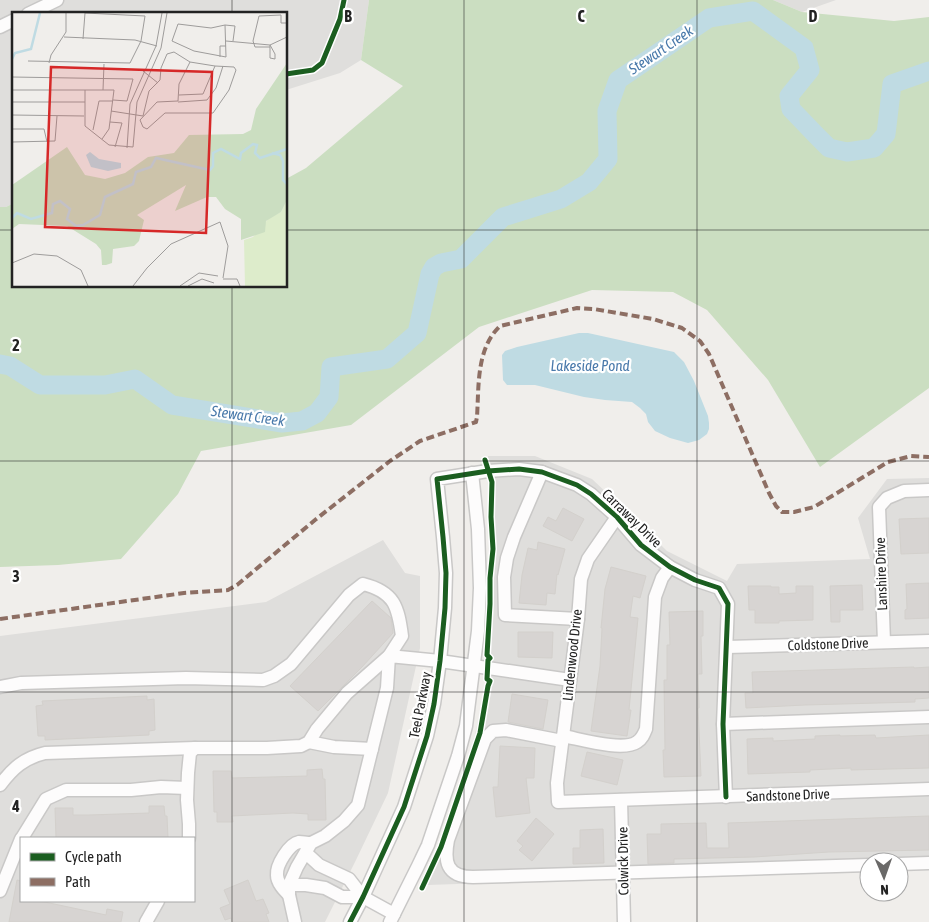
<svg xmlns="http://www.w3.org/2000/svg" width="929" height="922" viewBox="0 0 929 922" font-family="'Asap Condensed',sans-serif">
	<rect width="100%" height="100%" fill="#f0eeeb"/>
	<g fill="#dfdedc" fill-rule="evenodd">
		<path d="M0,0H369L361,60L340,73L286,90V14H14V203L6,207H0Z"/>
		<path d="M773,0H836L802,12Z"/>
		<path d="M488,456H535L592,479L627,512L667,551L727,581L737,564L870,559L858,518L887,479L929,478V869L899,862H869V871L427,885L475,735L491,659Z"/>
		<path d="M383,540L405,573L420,576V648L388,793L356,860L325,922H0V636L266,602ZM21,838H194V901H21Z"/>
	</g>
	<path fill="#cbdec1" d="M369,0H773L802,12L894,21L929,17V388L820,467L768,380L707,310L673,292L592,290L479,327L351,425L201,451L178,494L121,559L58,565L0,567V207H6L14,203V286H286V179L306,168L403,86L361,60Z"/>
	<path fill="#bfdbe3" d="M579,333H588L674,352L684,362L694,381L708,416L709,423V429L707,434L699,440L688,443L670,438L655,431L648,422L646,414L640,408L632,402L605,400L584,397L535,385H507L503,380L502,355L505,351L517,347Z"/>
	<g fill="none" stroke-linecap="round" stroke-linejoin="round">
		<path stroke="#bfdbe3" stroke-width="19" d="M0,364L10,366L40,385H105L135,379L172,405L282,423L302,421L317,413L329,397L331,367L387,359L417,333L430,274L434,267L441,263L461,259L503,217L561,199L589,182L608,159L607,111L618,80L709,18L753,11L804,48L810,70L789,96L791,109L816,135L829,148L847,152L874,148L886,134L892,84L929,71"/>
	</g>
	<g fill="#d7d4d2" stroke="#d3d0cc">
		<path d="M563,508L584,519L572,541L543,526L548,517L556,521Z"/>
		<path d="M929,518V553L901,554L899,519Z"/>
		<path d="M538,542L565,549L558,575L557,574L555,594L547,593L546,605L519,603L522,575L528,548L537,550Z"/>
		<path d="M611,567L646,576L640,598L633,596L630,617L638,618L629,710H631L627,736L591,731L600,666L602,628H601L605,589Z"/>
		<path d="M929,583V618L905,619V610L907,609L906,584Z"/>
		<path d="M862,585L863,610H840V622H831L830,586Z"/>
		<path d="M748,586H771V587H779V594L796,593V586H813V620L779,621V623H755V610H749Z"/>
		<path d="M372,601L391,618L393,633L362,667L318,711L290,686Z"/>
		<path d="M703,611V636H701L702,674H698L699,708H698L701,776L664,777L663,750H665L664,680H667V645H670L669,612Z"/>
		<path d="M518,632H553L552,658L518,657Z"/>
		<path d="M914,667V668L929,667V698L915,699V702L805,705L746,708L745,693H753L752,672Z"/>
		<path d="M512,694L548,700L543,729L508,722Z"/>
		<path d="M147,696V700L154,699L155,730L149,731V735L45,740V736H38L36,706L43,705L42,701Z"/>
		<path d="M840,735V736L875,735L876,738L929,735V768L851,770V768L810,770V772L748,774L747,739L773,738V741L815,739V736Z"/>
		<path d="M500,746L535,748L534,778H526L530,813L496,817L493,787H498Z"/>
		<path d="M587,752L623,760L617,785L581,776Z"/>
		<path d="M322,769L323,779H325L326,820H308V814L293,813L232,816L233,822H217V812H214L213,771H231L232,778L307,776V770Z"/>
		<path d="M149,806H164L165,816H167L168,838H56L55,808H73V815H89L149,813Z"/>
		<path d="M929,816V850L829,852L754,857L674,859V863L648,864L647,834H661V824L706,823L707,848H729L728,823Z"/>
		<path d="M536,818L554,834L532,861L519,850L523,846L517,841Z"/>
		<path d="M603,829L604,863L573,864V848H580V830Z"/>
		<path d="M17,880L21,881V901H40L106,915L107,909L123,912L121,922H9Z"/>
		<path d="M248,880L256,901L263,899L269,913L266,914L269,922H232L231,918L225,920L220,908L230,904L224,890Z"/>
	</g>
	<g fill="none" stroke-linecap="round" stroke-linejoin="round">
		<g stroke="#c9c8c7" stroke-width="15">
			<g id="minor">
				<path d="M28,14L57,0"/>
				<path d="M0,27L14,20"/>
				<path d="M542,472L514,537L507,558L504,577L505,615L578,619"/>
				<path d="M617,517L588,559L581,579L578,619L557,783L558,802L929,789"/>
				<path d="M884,642L879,507L887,498L904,491L929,490"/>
				<path d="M727,647L929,641"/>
				<path d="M0,687L21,683L186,678L263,680L274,676L291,664L349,595L363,584C395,592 398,607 402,636L389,656L347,693L317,729L309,742L301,746L267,748H195L190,753L188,773L187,800L189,824V838"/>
				<path d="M723,724L929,717"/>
				<path d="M563,736C580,739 623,752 637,742C642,739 644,734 646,729L655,597L662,578L670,567"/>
				<path d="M562,741L506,730L493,731L485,739L448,840C444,861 446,877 473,877L869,865"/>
				<path d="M309,742L334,747L372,749"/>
				<path d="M0,785C13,768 24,758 45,753L195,748"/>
				<path d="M621,800L624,922"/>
				<path d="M22,838L46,799L66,790H131L161,787L187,788"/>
				<path d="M306,853L319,865L349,879L363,897L394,914"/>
				<path d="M899,864L929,863"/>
				<path d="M289,885H306L325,888L342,897H363"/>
				<path d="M0,891L21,839"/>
				<path d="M289,895C284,890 277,883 277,875C276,865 289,844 299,842C302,842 307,843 311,843"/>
				<path d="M146,922L158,901"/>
				<path d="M295,922L289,895V885L297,867L311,843L325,836L344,821L358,805L387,688L389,656L440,661L570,680"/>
				<path d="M350,922L363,897L404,807L427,736L434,704L440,661L445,608L446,573L443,537L437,479L488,471L519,469L542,472L577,485L591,494L617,517L641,545L670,567L695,580L719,588L728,604L723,724L726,797"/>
				<path d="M390,922L418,866L428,845L458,756L466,726L478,631L480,588L478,529L472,473"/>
			</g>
		</g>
		<use href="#minor" stroke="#fdfcfc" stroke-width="12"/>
		<path stroke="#8d6e63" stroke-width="4" stroke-dasharray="8 4" stroke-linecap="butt" d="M0,619L184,593L228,590L237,585L315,520L390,461L420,441L476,422L477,417C479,386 476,349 500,326L577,308L594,309L653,319L682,328L700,341L709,354L769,493L776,506L782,512H794L814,507L888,462L911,456L929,457"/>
		<g stroke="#fff" stroke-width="8">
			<g id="cycleway">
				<path d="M286,74L313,70L322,63L340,19L344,0"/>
				<path d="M422,888L441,847L480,733L488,686L490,681L487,679L488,660L490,658L487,655L490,604V578L493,549L491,517L492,482L485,460"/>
				<path d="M350,922L363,897L404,807L427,736L434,704L440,661L445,608L446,573L443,537L437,479L488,471L519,469L542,472L577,485L591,494L617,517L641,545L670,567L695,580L719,588L728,604L723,724L726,797"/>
			</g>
		</g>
		<use href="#cycleway" stroke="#1b5e20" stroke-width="5"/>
	</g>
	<path fill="none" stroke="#222" stroke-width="1" stroke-opacity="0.55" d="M232,0V14M464,0V922M697,0V922M0,230H14M286,230H929M232,286V922M0,461H929M0,692H929"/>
	<g text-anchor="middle" stroke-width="4.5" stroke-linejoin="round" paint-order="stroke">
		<g font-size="14" fill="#222" stroke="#fff">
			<text transform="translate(632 518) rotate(44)" y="5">Carraway Drive</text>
			<text transform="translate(881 574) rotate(-92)" y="5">Lanshire Drive</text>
			<text transform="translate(828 644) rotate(-2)" y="5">Coldstone Drive</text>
			<text transform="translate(572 655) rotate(-84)" y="5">Lindenwood Drive</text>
			<text transform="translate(420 705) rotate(-79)" y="5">Teel Parkway</text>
			<text transform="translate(788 795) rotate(-2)" y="5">Sandstone Drive</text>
			<text transform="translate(623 861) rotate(-91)" y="5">Colwick Drive</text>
		</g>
		<g font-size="15" font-style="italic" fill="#4a7aab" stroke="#fff">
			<text transform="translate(661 50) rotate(-34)" y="5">Stewart Creek</text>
			<text x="590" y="371">Lakeside Pond</text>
			<text transform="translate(248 416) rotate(8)" y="5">Stewart Creek</text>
		</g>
	</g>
	<g transform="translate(12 12)">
		<rect width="275" height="275" fill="#f0eeeb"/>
		<path d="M275,188V274H233L232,228L241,225L257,206L269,200Z" fill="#ddeccb"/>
		<path d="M275,51V188L269,200L254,209L253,220L229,228V207L213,197L204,185H195L163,199L174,173L125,203L132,208L127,229L122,234L101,237L100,251L94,253H90L89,238L84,232L55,214L7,212L0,217V173L55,135L73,163L93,167L113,161L136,145L162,141L177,123L231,122L239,118L244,97Z" fill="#cbdec1"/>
		<path d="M78,140L87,147L109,151V156L96,159L79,155L74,143Z" fill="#bfdbe3"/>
		<path fill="none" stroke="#bfdbe3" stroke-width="2.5" d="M0,47L3,41L19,37L28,1M260,141L268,143L271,149V168L275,172M0,206L5,201L19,207L40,201L41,192L48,189L58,197L55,207L64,214L71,213L88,203L93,185L121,172L124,160L139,155L144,146L198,158L201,154V141L209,137L228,147L229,141L241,132L245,133L243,141L248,146L275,137"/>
		<path fill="none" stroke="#9e9c9b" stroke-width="1" d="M166,12L199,16L213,13L214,45L182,39L160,29ZM213,13L223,14L221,29M52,25L123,28L145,34M214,29L258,33L275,25M258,33L263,42V47L258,46ZM258,35H243L241,29L247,4L269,3V11H275M208,45V34H214M16,49L118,51L129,29L133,4L73,1L71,27M37,51L39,43L54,20V1M131,59L146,71M0,65L121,67L115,89L101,88M0,78H102L97,117L90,127M73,78V114L97,133L121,135L125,90L149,36L155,1M91,78L92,52M167,83L191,82L203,54L178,50L167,72L166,89L145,90L128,108L131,115L135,117L153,101H201L217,78L224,58L222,55L203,54M0,90H73M166,90L195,88L204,76L211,54M99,99L131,104L137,79L148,68L149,56L155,42L162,40L178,50M0,103L72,104M98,110L110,111L103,135M0,117H32L35,130M81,118L87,89H101M0,130L43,129L45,104M115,136L118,92L144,34L150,1M0,251L22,242L45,244L69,258L76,274M211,267H225L228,274M121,274L135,256L159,232L208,210L216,234L211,266M168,274L187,261L206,264M176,274L190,267L202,271"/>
		<path fill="#d62828" fill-opacity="0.15" stroke="#d62828" stroke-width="2.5" d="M39,55L200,60L194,221L33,215Z"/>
		<rect width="275" height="275" fill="none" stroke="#222" stroke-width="2.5"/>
	</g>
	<g font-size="16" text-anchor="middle" font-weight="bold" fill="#222" stroke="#fff" stroke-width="4.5" stroke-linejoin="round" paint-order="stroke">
		<text x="348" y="22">B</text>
		<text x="581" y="22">C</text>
		<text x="813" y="22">D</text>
		<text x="16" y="351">2</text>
		<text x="16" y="582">3</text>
		<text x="16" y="812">4</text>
	</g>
	<rect x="20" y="837" width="175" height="65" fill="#ffffff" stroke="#a7a7a7"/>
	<rect x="30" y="853" width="25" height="8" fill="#1b5e20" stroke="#a7a7a7"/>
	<text x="65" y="862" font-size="15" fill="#222222">Cycle path</text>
	<rect x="30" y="878" width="25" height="8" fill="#8d6e63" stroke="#a7a7a7"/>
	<text x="65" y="887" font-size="15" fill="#222222">Path</text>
	<g transform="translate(884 877) rotate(178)"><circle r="24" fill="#ffffff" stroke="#a7a7a7"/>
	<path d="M0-4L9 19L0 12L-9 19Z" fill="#6a6968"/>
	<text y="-8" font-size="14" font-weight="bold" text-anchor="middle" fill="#222222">N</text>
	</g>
</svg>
